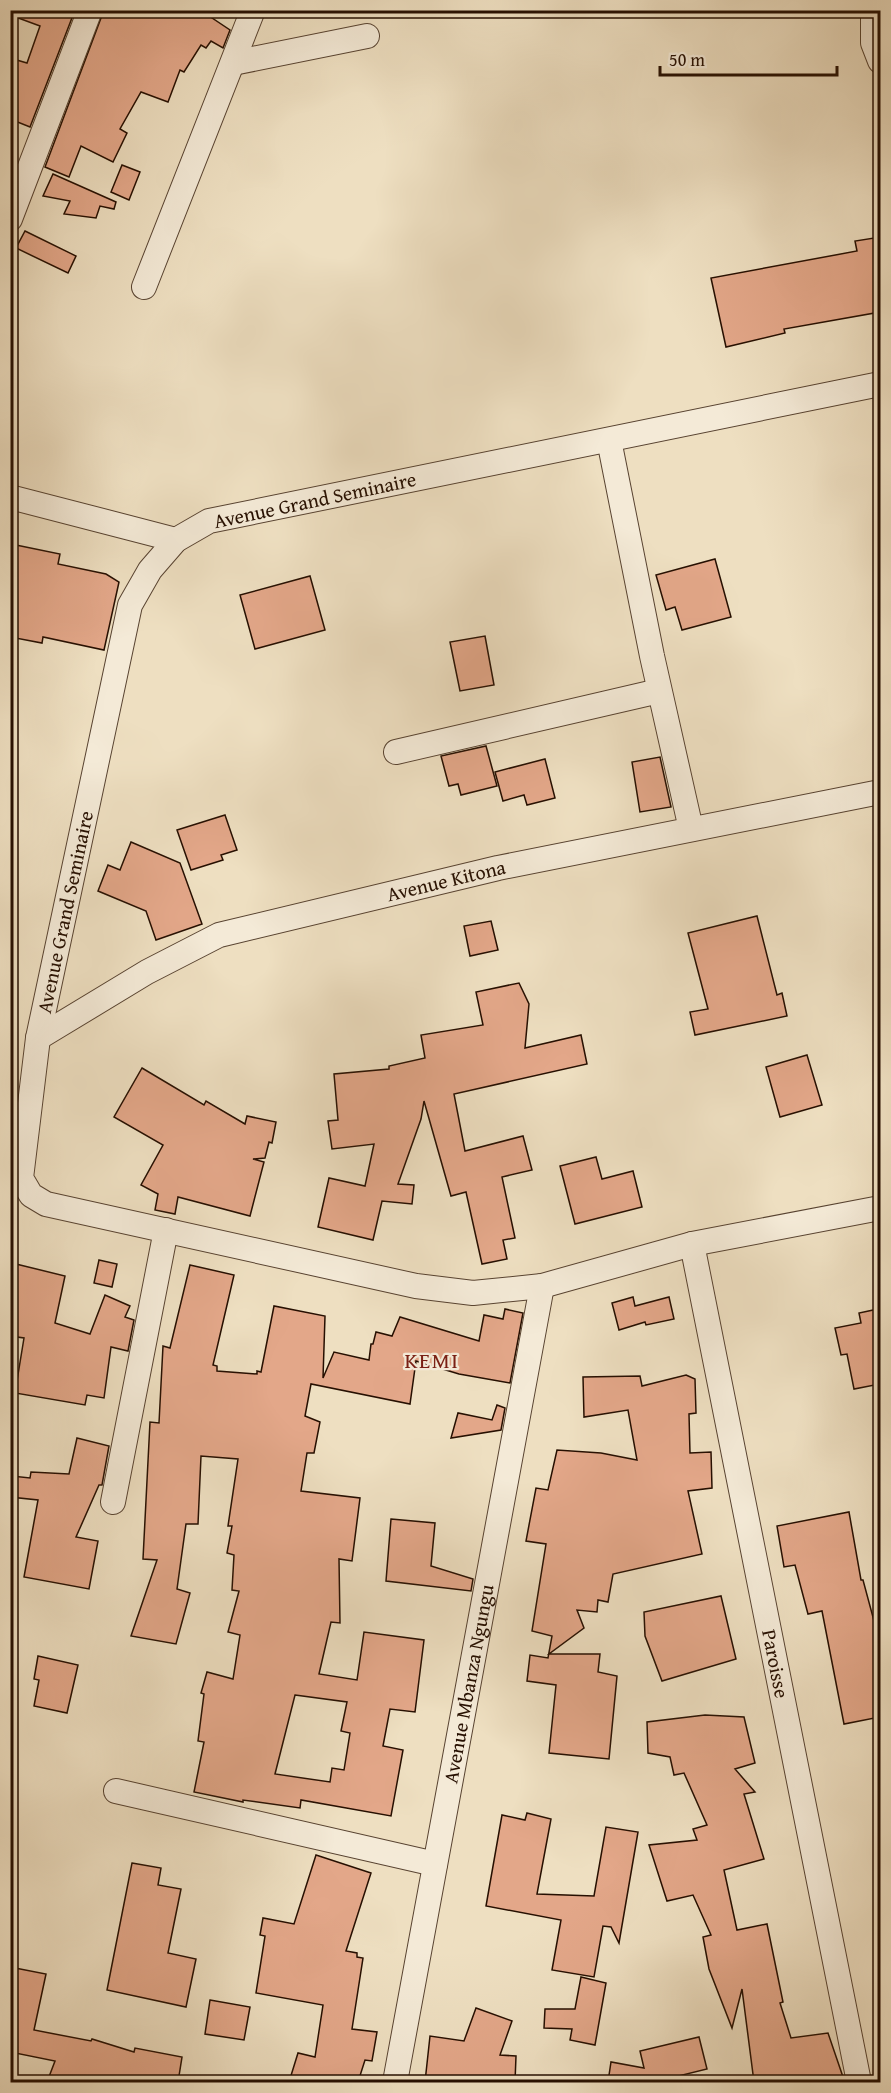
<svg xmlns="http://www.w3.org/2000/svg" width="891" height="2093" viewBox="0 0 891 2093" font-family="'Gentium Book Plus',serif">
	<rect width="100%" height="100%" fill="#eedfc1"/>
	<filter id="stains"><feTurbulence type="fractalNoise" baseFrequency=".00333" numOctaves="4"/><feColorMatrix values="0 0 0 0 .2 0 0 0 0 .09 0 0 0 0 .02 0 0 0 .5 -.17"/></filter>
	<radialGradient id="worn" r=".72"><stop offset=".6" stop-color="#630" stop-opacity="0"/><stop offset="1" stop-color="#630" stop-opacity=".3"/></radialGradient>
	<g fill="#e3a789" stroke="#260f01" stroke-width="1.5" fill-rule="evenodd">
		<path d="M10,10H75L30,127L10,119V58L27,63L40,26L10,15Z"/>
		<path d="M104,10H200L230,30L223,48L211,41L206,48L201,45L184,72L180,70L168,102L141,92L120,129L127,133L113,162L81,146L69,177L45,167Z"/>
		<path d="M122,165L140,172L129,200L111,192Z"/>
		<path d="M53,174L116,202L114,209L100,206L96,218L64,214L70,201L43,196Z"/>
		<path d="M25,231L76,256L68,273L16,248Z"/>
		<path d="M874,238L880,272V312L784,329L785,333L726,347L711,278L857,251L855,241Z"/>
		<path d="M16,545L60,554L58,564L106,574L119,582L104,650L43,637L42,643L10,637V569Z"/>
		<path d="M715,559L731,617L682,630L675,607L666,610L656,575Z"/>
		<path d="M310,576L325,630L255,649L240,595Z"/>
		<path d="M485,636L494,685L460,691L450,642Z"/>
		<path d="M486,746L497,786L461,795L458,784L449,786L441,756Z"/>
		<path d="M660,757L671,807L640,812L632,762Z"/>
		<path d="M545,759L555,798L527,805L524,795L503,801L495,772Z"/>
		<path d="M225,815L237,850L221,855L223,860L191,870L177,830Z"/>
		<path d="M131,842L180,863L202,924L156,940L146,911L98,891L108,865L120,870Z"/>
		<path d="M757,916L777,995L782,993L787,1016L695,1035L690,1012L708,1009L688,933Z"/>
		<path d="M491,921L498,950L470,956L464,926Z"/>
		<path d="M519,983L529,1004L525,1048L581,1035L587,1064L454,1094L465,1151L523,1136L532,1170L502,1177L515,1238L503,1240L507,1259L482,1264L466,1192L451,1196L424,1101L421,1119L398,1184L414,1185L412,1204L382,1201L373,1240L318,1227L329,1178L365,1186L374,1144L332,1149L328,1121L338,1120L334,1074L389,1069V1066L425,1058L421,1035L483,1025L476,992Z"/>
		<path d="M807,1055L822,1105L780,1117L766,1067Z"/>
		<path d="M142,1068L204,1105L206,1101L245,1124L247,1116L276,1122L272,1143L269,1142L265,1158L253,1159L264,1162L250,1216L178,1197L175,1214L155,1210L158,1194L141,1185L163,1145L114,1117Z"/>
		<path d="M596,1157L602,1179L633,1171L642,1207L575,1224L560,1166Z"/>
		<path d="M99,1260L117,1264L112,1287L94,1283Z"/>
		<path d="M16,1264L65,1276L55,1323L90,1334L105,1295L130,1306L125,1317L134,1320L128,1351L111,1347L104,1398L87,1395L85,1405L15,1393L24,1338L10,1336V1291Z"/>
		<path d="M190,1265L234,1275L213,1365L217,1366V1371L257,1374V1371L261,1372L274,1306L325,1316L323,1378L334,1352L369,1360L371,1344H373L376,1332L392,1336L400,1317L479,1341L484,1315L503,1319L505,1309L523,1313L510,1383L459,1374L416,1361L410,1404L311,1384L305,1416L320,1422L314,1453H307L301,1491L360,1498L352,1561L339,1559L340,1623L331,1622L319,1674L357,1680L364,1632L424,1640L415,1712L390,1709L383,1746L403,1750L391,1816L301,1800L300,1808L243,1800V1802L194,1792L204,1742L198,1741L204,1694L201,1693L207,1672L233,1679L240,1635L228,1632L239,1591L232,1590L234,1555L227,1553L232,1526H228L238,1459L201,1456L198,1524H186L177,1589L190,1593L176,1644L131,1636L157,1560L143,1559L150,1422L159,1423L163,1346L170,1348ZM295,1695L347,1702L341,1731L350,1733L344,1770L332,1768L330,1782L275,1774Z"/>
		<path d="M633,1297L635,1306L669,1297L674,1319L646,1325L645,1322L619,1330L612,1303Z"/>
		<path d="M878,1309L880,1319V1384L854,1389L847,1354L841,1355L835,1328L861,1323L859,1313Z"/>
		<path d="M686,1375L695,1379L696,1413L689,1414L690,1453L711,1452L712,1488L688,1491L702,1554L613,1574L608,1602L598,1600L597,1612L577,1610L584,1628L549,1654H600L598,1672L617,1676L609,1759L549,1753L556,1685L527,1681L530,1655L548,1658L552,1636L532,1631L546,1544L526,1541L536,1488L548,1490L557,1450L601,1453L637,1460L628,1410L584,1417L583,1377L640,1376L642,1386Z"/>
		<path d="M497,1405L505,1408L501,1430L451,1438L458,1413L492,1420Z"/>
		<path d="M77,1438L109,1446L102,1485H99L76,1537L98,1541L89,1589L24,1577L38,1500L10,1497L12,1476L30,1478L31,1472L69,1474Z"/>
		<path d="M849,1512L861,1580H863L874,1621L880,1620V1717L844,1724L822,1611L808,1614L795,1565L784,1567L777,1526Z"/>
		<path d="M391,1519L435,1523L431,1566L473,1579L471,1591L386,1581Z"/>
		<path d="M721,1596L736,1659L662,1681L645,1636L644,1612Z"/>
		<path d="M38,1656L78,1665L67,1713L34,1706L39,1680L34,1679Z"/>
		<path d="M705,1715L744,1717L755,1763L735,1769L755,1792L744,1794L764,1859L724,1870L737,1930L767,1924L783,2002L780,2003L791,2038L828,2033L843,2077L807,2082H754L742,1989L732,2028L709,1969L703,1937L711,1935L693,1895L667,1901L649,1845L697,1840L693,1829L707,1825L684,1773L674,1775L670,1757L648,1753L647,1722Z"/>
		<path d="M527,1813L551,1819L537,1894L594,1896L606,1827L638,1832L619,1943L611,1927L603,1926L594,1977L552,1970L561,1920L486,1906L502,1815L525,1820Z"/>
		<path d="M316,1855L371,1873L346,1951L357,1953V1957L363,1958L352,2029L377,2032L372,2061L365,2060L358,2082H289L298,2053L315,2057L323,2005L256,1993L265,1936L260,1935L263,1918L294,1924Z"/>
		<path d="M132,1863L161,1868L158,1885L181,1889L168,1953L196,1959L186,2007L107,1990Z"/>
		<path d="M10,1967L46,1974L34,2030L91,2041L92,2039L134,2052L135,2048L182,2057L178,2082H47L55,2061L10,2052V2039L15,2016L10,2015Z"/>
		<path d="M581,1977L606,1983L595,2045L570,2040L572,2029L544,2028L545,2009H575Z"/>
		<path d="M210,2000L250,2007L244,2040L205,2034Z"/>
		<path d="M476,2008L512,2021L500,2055L516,2056L515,2082H425L430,2036L464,2041Z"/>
		<path d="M699,2037L707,2069L670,2078L669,2082H608L611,2062L644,2068L640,2051Z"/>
	</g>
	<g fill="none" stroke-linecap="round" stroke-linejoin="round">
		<g stroke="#584331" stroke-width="26">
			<g id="street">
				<path d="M873,10V43L880,61"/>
				<path d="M233,63L367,36"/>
				<path d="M10,219L90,10"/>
				<path d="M144,287L253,10"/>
				<path d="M880,384L209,521L176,540L150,570L130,605L38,1038L21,1178L31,1195L46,1204L416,1286L473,1293L542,1286L692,1244L880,1208"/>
				<path d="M609,440L652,656L691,829"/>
				<path d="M10,497L176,540"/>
				<path d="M396,752L659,691"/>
				<path id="s1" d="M38,1038L147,972L219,935L498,868L880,792"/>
				<path id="s2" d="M692,1244L859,2082"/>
				<path d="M113,1502L166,1230"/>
				<path d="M116,1791L435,1864"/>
				<path id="s3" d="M395,2082L542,1286"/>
			</g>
		</g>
		<use href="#street" stroke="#f4ead7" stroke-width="24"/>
	</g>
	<g text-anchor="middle" stroke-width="4.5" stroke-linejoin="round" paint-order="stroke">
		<g font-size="20" fill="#260f01" stroke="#f4ead7">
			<text transform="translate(315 500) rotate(-12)" y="7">Avenue Grand Seminaire</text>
			<text dy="7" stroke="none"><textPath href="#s1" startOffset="442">Avenue Kitona</textPath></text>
			<text transform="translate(65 912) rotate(-78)" y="7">Avenue Grand Seminaire</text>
			<text dy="7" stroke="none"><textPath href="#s2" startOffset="428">Paroisse</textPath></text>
			<text dy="7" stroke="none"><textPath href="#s3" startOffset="405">Avenue Mbanza Ngungu</textPath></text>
		</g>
		<g font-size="22" letter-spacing="1.5" fill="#7a1f14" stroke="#f4ead7">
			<text x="432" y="1368">KEMI</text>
		</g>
	</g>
	<rect width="891" height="2093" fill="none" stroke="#eedfc1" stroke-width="36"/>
	<rect x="12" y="12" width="867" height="2069" fill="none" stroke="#260f01" stroke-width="3"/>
	<rect x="18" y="18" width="855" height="2057" fill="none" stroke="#260f01" stroke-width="1.5"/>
	<path d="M660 66v9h177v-9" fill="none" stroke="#260f01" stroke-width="3"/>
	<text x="669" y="66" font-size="18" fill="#260f01" stroke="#f4ead7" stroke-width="4.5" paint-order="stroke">50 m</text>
	<rect width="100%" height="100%" filter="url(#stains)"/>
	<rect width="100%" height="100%" fill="url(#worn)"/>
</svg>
